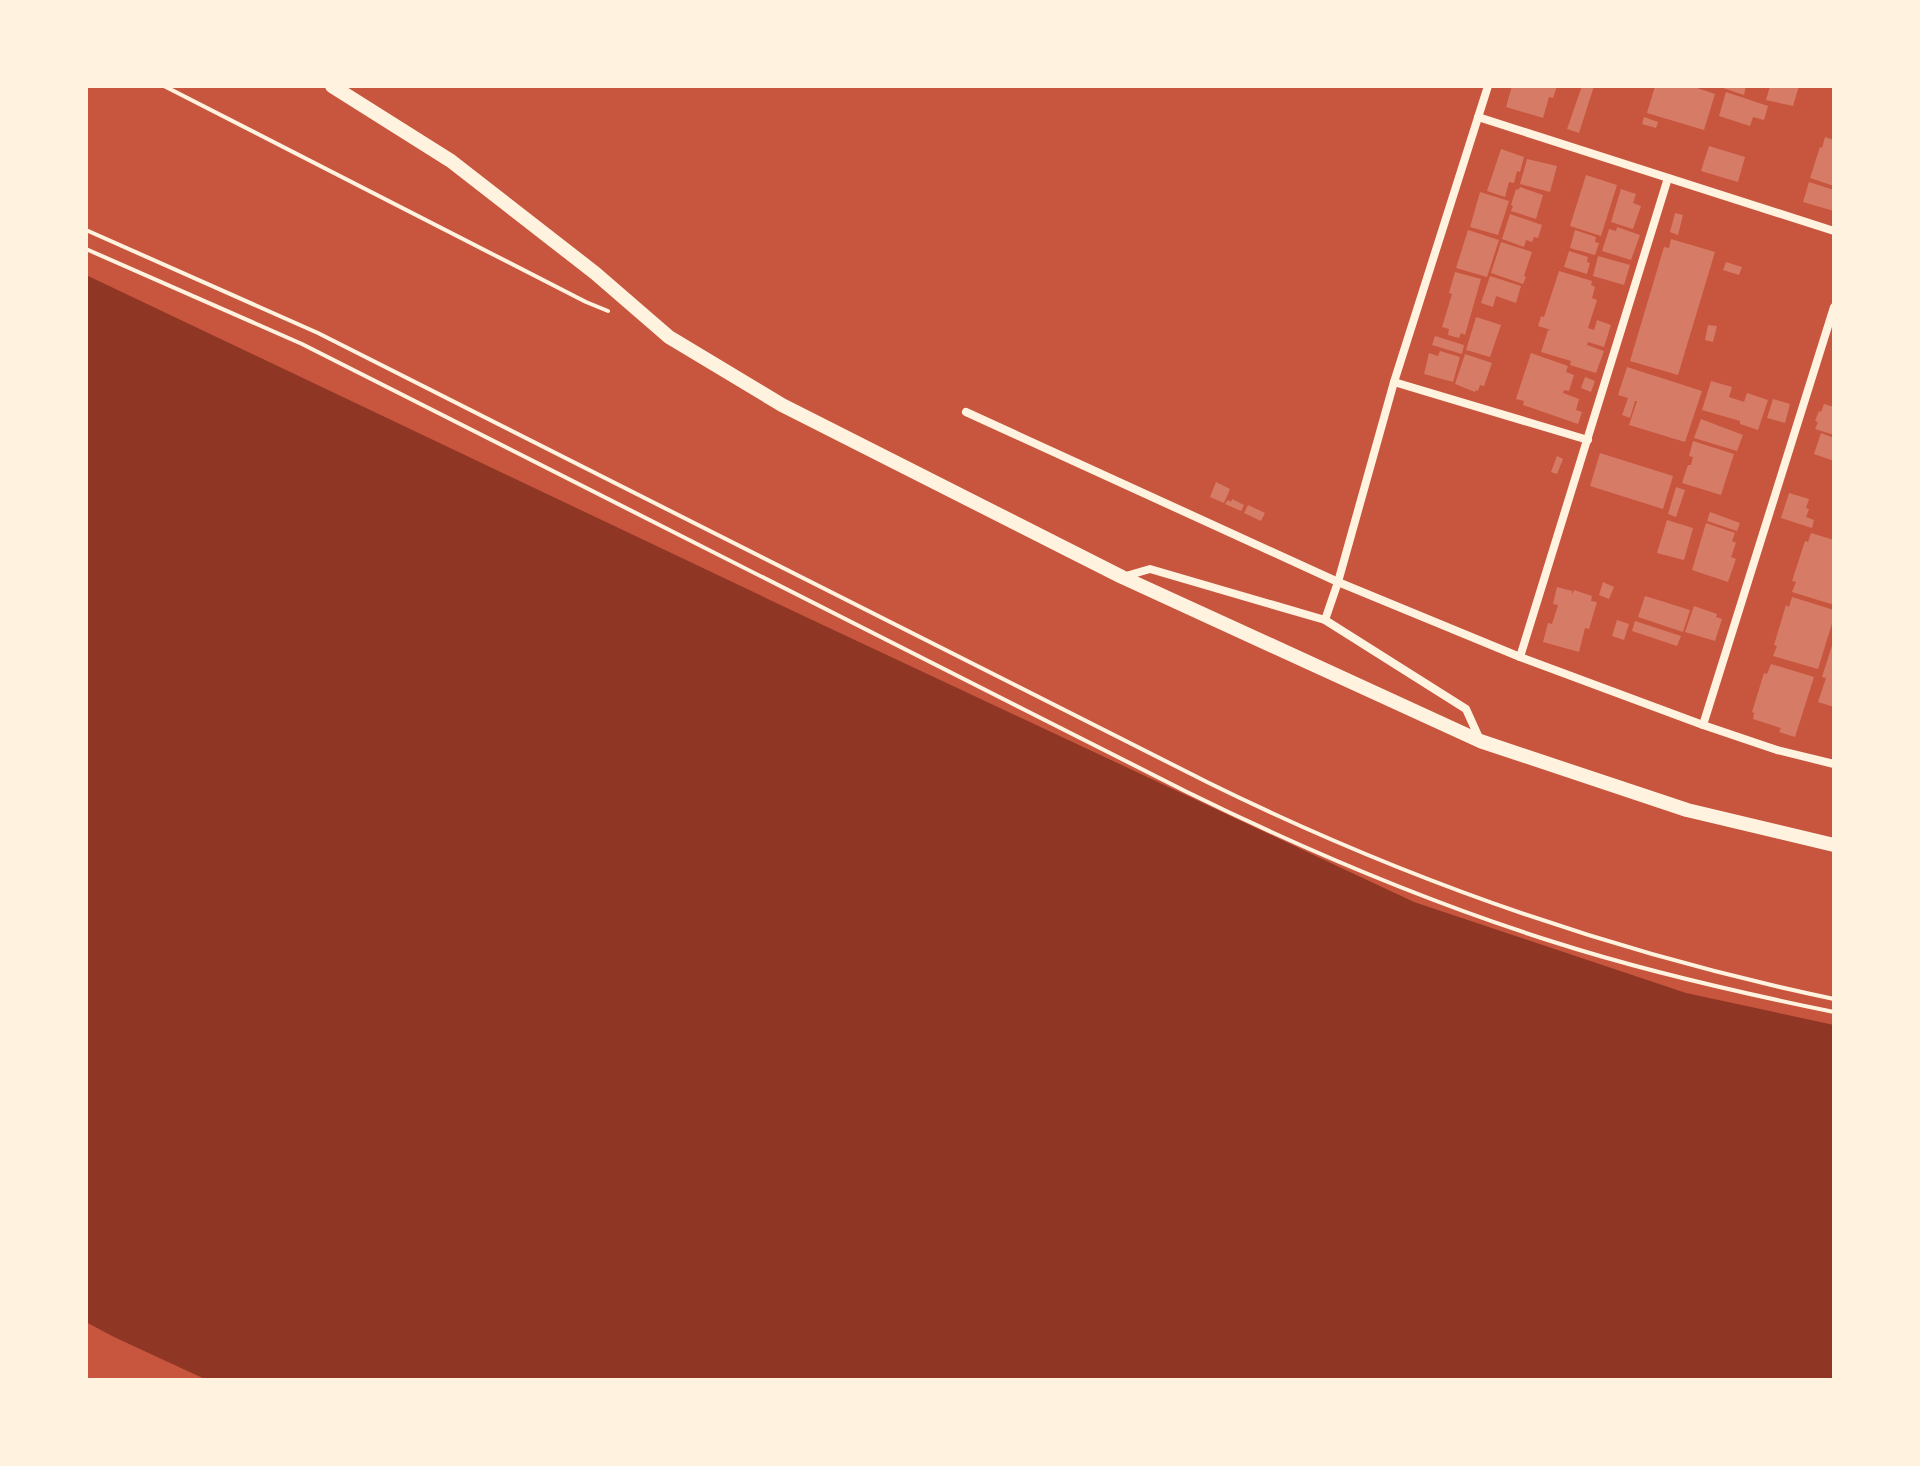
<svg xmlns="http://www.w3.org/2000/svg" width="1920" height="1466" viewBox="0 0 1920 1466" font-family="Overpass,sans-serif">
	<rect width="100%" height="100%" fill="#c8553d"/>
	<path fill="#8f3625" d="M86,275L808,618L1414,902L1686,993L1834,1025V1380H207L114,1337L86,1322Z"/>
	<g fill="#d67c66">
		<path d="M1512,86H1557L1553,98L1549,97L1543,118L1506,107Z"/>
		<path d="M1582,86H1594L1579,133L1567,129Z"/>
		<path d="M1655,86H1691L1715,94L1704,130L1647,113Z"/>
		<path d="M1717,86H1746L1744,95Z"/>
		<path d="M1770,86H1799L1793,106L1766,100Z"/>
		<path d="M1726,92L1768,106L1764,120L1753,117L1750,126L1719,116Z"/>
		<path d="M1644,117L1658,122L1656,128L1642,124Z"/>
		<path d="M1825,137L1834,140V186L1810,178L1820,147L1822,148Z"/>
		<path d="M1709,146L1745,157L1738,182L1701,171Z"/>
		<path d="M1501,149L1524,157L1520,172L1517,171L1514,183L1509,182L1505,197L1487,191Z"/>
		<path d="M1527,159L1557,166L1550,192L1520,184Z"/>
		<path d="M1586,175L1617,185L1601,236L1570,226Z"/>
		<path d="M1809,182L1834,190V211L1803,202Z"/>
		<path d="M1520,187L1543,195L1536,219L1511,211L1513,206L1511,205L1516,189L1518,190Z"/>
		<path d="M1621,189L1636,194L1633,203L1641,206L1633,229L1611,222Z"/>
		<path d="M1480,192L1509,201L1498,235L1470,227Z"/>
		<path d="M1675,213L1683,215L1678,235L1670,232Z"/>
		<path d="M1510,214L1542,225L1538,238L1534,237L1532,242L1526,240L1524,247L1502,239Z"/>
		<path d="M1617,227L1640,235L1631,260L1602,251L1609,229L1616,231Z"/>
		<path d="M1468,230L1499,240L1487,277L1456,268Z"/>
		<path d="M1575,230L1596,237L1595,242L1599,243L1595,255L1570,248Z"/>
		<path d="M1671,239L1715,252L1678,375L1630,361L1664,247L1669,248Z"/>
		<path d="M1501,242L1532,252L1524,276L1526,277L1523,284L1491,273Z"/>
		<path d="M1569,251L1588,257L1587,262L1590,263L1587,274L1564,267Z"/>
		<path d="M1598,256L1630,265L1624,285L1593,276Z"/>
		<path d="M1726,262L1742,267L1739,275L1723,270Z"/>
		<path d="M1559,271L1592,281L1591,285L1595,287L1592,298L1597,300L1588,328L1594,330L1597,320L1611,325L1604,347L1588,342L1587,345L1604,351L1596,373L1570,365L1571,361L1541,352L1548,330H1551L1538,326L1541,316L1544,317Z"/>
		<path d="M1455,272L1481,279L1465,335L1461,333L1459,338L1448,335L1449,329L1442,327L1452,294L1449,293Z"/>
		<path d="M1490,276L1521,286L1516,303L1496,296L1493,307L1481,303Z"/>
		<path d="M1476,317L1501,325L1490,357L1466,350Z"/>
		<path d="M1708,325L1717,326L1713,342L1705,340Z"/>
		<path d="M1435,336L1464,345L1462,354L1432,345Z"/>
		<path d="M1440,351L1460,357L1453,382L1424,374L1429,353L1438,356Z"/>
		<path d="M1531,353L1568,366L1566,372L1574,375L1569,391L1564,390L1563,393L1579,399L1576,410L1582,412L1578,424L1523,405L1524,401L1516,399Z"/>
		<path d="M1465,354L1492,363L1484,386L1480,385L1478,391L1476,390L1475,392L1455,384Z"/>
		<path d="M1627,367L1702,391L1685,442L1629,425L1637,401H1635L1630,418L1622,415L1628,398L1618,395Z"/>
		<path d="M1585,377L1595,381L1591,392L1581,388Z"/>
		<path d="M1711,381L1732,387L1729,397L1744,402L1747,393L1768,400L1758,430L1740,424V421L1702,410Z"/>
		<path d="M1773,399L1790,404L1785,423L1767,418Z"/>
		<path d="M1824,404L1834,407V435L1815,429L1818,422L1815,421L1819,411L1821,412Z"/>
		<path d="M1701,419L1743,435L1737,451L1694,438Z"/>
		<path d="M1821,433L1834,438V461L1814,454Z"/>
		<path d="M1693,441L1734,454L1721,495L1682,483L1688,465H1691L1693,457L1689,456Z"/>
		<path d="M1600,453L1673,476L1663,509L1590,486Z"/>
		<path d="M1557,456L1563,459L1557,474L1551,472Z"/>
		<path d="M1216,482L1230,489L1224,503L1210,497Z"/>
		<path d="M1676,487L1685,490L1676,517L1668,514Z"/>
		<path d="M1789,493L1809,499L1806,508L1809,509L1806,517L1814,520L1812,528L1781,518Z"/>
		<path d="M1232,499L1244,505L1241,511L1225,504L1228,500L1231,502Z"/>
		<path d="M1248,505L1265,513L1261,521L1244,513Z"/>
		<path d="M1710,512L1740,523L1737,531L1707,521Z"/>
		<path d="M1667,520L1693,528L1684,560L1657,553Z"/>
		<path d="M1706,523L1735,533L1732,541L1736,543L1731,557L1736,559L1728,582L1692,570Z"/>
		<path d="M1811,533L1834,540V605L1792,592L1796,582L1792,581L1805,541L1808,542Z"/>
		<path d="M1603,582L1614,587L1609,599L1599,595Z"/>
		<path d="M1557,587L1572,591V595L1574,590L1592,596L1591,601L1597,602L1589,629L1585,628L1579,652L1543,642L1548,623L1552,624L1558,605L1553,604Z"/>
		<path d="M1645,596L1690,610L1683,632L1638,617Z"/>
		<path d="M1792,597L1834,610V617L1818,669L1773,656L1777,646L1774,645L1786,605L1789,607Z"/>
		<path d="M1694,606L1717,614L1716,617L1722,619L1715,641L1685,632Z"/>
		<path d="M1617,620L1629,624L1624,640L1612,636Z"/>
		<path d="M1635,621L1681,636L1677,646L1632,631Z"/>
		<path d="M1834,639V707L1818,702L1826,678L1822,677Z"/>
		<path d="M1771,664L1814,677L1795,737L1779,732L1781,728L1753,719L1754,713L1752,712L1764,673L1767,674Z"/>
	</g>
	<g fill="none" stroke-linecap="round" stroke-linejoin="round">
		<g stroke="#fff3e0" stroke-width="4">
			<path d="M164,86L586,302L608,311"/>
			<path d="M86,230L318,333L1209,783C1410,882 1614,953 1834,999"/>
			<path d="M86,249L302,344L1187,792C1307,851 1430,903 1557,943C1648,972 1741,993 1834,1012"/>
		</g>
		<g stroke="#fff3e0" stroke-width="8">
			<path d="M1478,117L1834,231"/>
			<path d="M1394,382L1588,440"/>
			<path d="M966,412L1338,582L1520,657L1703,725L1777,750L1834,764"/>
			<path d="M1126,576L1150,569L1325,620"/>
			<path d="M1520,657L1668,178"/>
			<path d="M1703,725L1834,307"/>
			<path d="M1480,740L1466,709L1325,620L1338,582L1394,382L1488,86"/>
		</g>
		<path stroke="#fff3e0" stroke-width="14" d="M332,86L451,161L595,273L669,337L782,405L1122,577L1480,741L1687,810L1834,845"/>
	</g>
	<rect width="1920" height="1466" fill="none" stroke="#fff3e0" stroke-width="176"/>
</svg>
